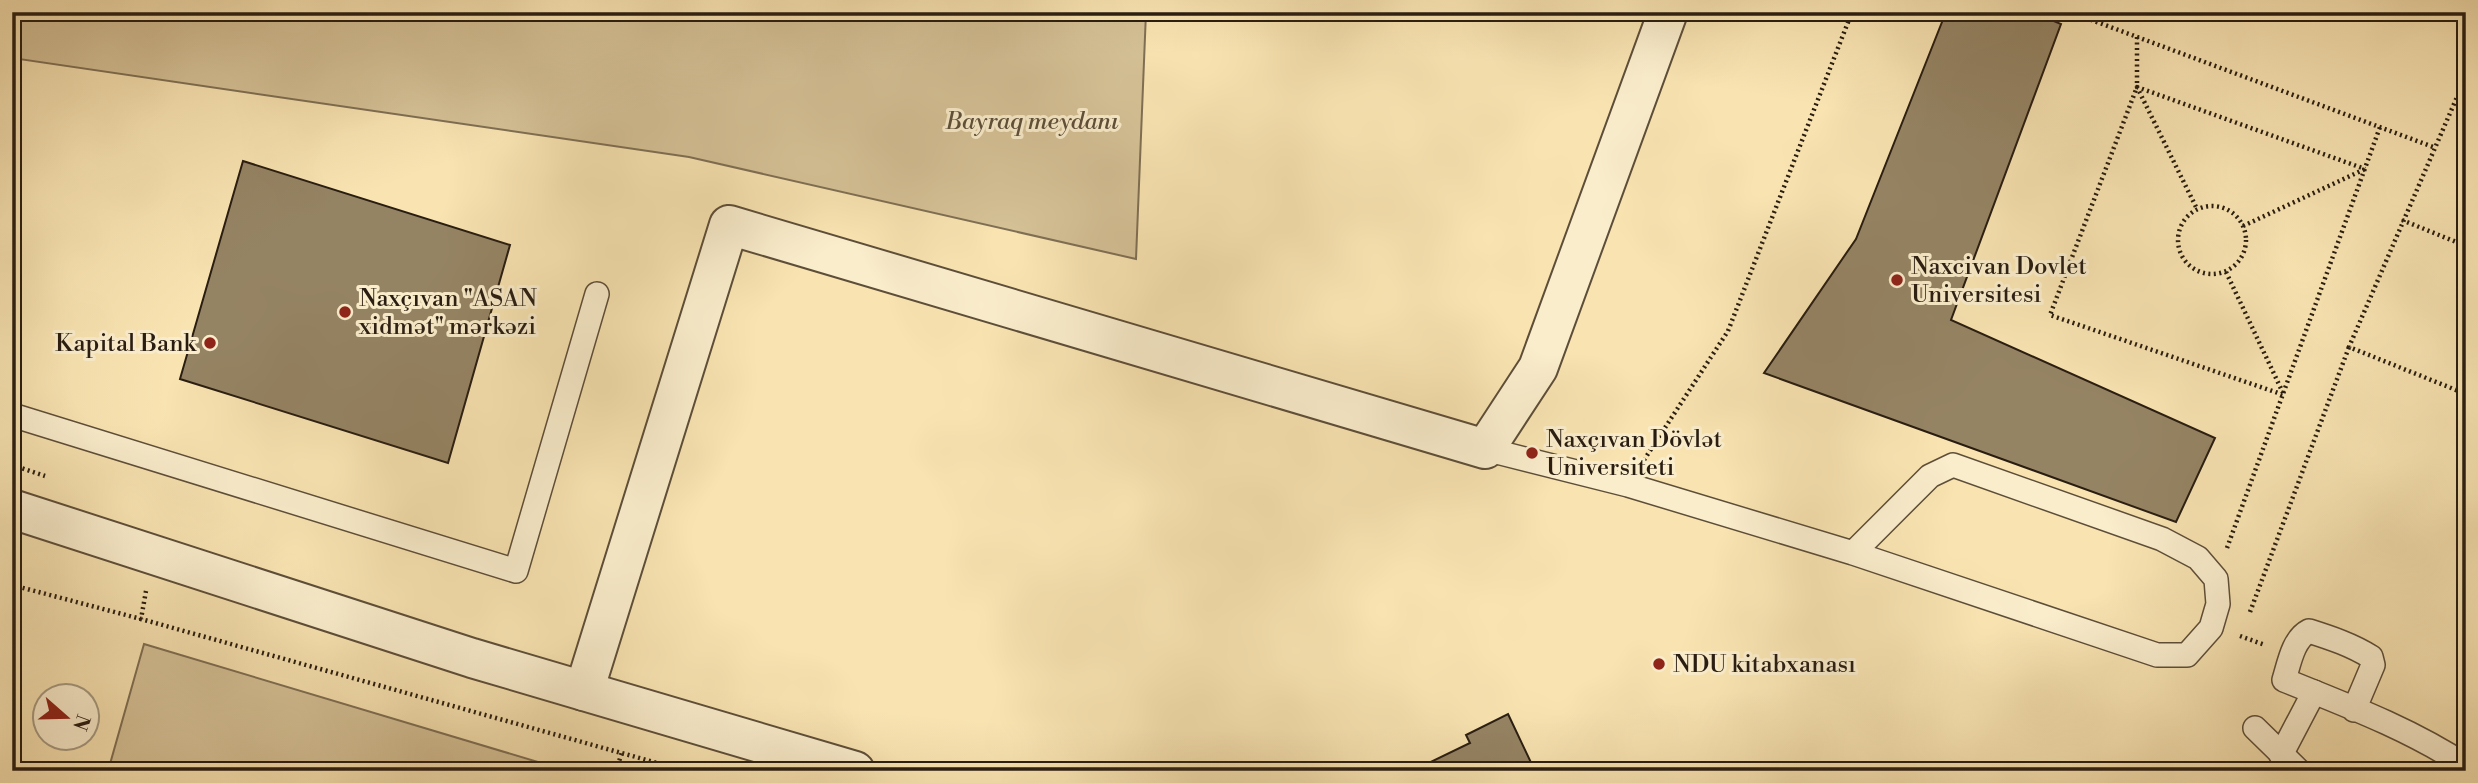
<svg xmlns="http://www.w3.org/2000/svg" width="2478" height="783" viewBox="0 0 2478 783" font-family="'Libre Bodoni',serif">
	<rect width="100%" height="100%" fill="#f8e3b1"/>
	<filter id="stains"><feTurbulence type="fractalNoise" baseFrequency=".00286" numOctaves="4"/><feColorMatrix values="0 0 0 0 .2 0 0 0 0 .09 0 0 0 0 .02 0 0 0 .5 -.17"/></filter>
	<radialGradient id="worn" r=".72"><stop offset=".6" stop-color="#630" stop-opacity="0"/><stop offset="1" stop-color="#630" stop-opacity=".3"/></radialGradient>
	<g fill="#d5c196" stroke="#7f6f54" stroke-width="2">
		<path d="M12,12H1146L1136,259L689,157L12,58Z"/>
		<path d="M144,644L568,771H108Z"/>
	</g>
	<g fill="#958464" stroke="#291d11" stroke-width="2">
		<path d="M1946,12H2032L2061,24L1951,320L2215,438L2176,522L1764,373L1856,239Z"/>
		<path d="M243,161L510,245L448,463L180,379Z"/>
		<path d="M1508,714L1535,771H1412L1470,743L1466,735Z"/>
	</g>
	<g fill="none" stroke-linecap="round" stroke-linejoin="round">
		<g stroke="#5d4e39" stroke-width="26">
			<g id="service">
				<path d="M12,415L516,571L597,294"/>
				<path d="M1485,449L1628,485L1853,553L2157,655H2187L2211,628L2218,604L2216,579L2198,558L2162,539L1953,465L1930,476L1853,553"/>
				<path d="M2354,710L2373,665L2371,657C2352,645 2331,638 2309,631C2293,639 2289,664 2284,680C2346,705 2410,729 2466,766"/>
				<path d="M2255,728L2299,771"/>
				<path d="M2281,755L2314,692"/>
			</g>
		</g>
		<g stroke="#5d4e39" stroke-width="42">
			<g id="minor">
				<path d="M12,509L472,658L855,771"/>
				<path d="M584,691L729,225L1485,449L1538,368L1668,12"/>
			</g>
		</g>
		<g stroke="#291d11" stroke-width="4.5" stroke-dasharray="2 3.5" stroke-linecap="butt">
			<path d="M2070,12L2436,148"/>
			<path d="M2137,37V87L2197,209"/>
			<path d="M2466,100L2457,97L2349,347L2466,394"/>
			<circle cx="2212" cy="240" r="34"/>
			<path d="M2402,220L2466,246"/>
			<path d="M2243,226L2365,169"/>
			<path d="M2226,272L2284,395L2050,315L2137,87L2365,169"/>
			<path d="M1644,460L1728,331L1852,12"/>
			<path d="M12,465L45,476"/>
			<path d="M2227,548L2380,127"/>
			<path d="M12,585L141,619"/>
			<path d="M146,591L141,619L686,771"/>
			<path d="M2250,612L2349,347"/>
			<path d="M2240,636L2265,645"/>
			<path d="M616,771L622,752"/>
		</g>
		<use href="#service" stroke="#faedcc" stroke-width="23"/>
		<use href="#minor" stroke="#faedcc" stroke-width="38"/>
	</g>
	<g fill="#8f2418" stroke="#faedcc" stroke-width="2.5">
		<circle cx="1897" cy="280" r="7"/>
		<circle cx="345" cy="312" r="7"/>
		<circle cx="210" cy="343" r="7"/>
		<circle cx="1532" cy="453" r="7"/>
		<circle cx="1659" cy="664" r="7"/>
	</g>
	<g text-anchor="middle" stroke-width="6" stroke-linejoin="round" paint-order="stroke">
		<g font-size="24" font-style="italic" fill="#5d4e39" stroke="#faedcc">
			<text x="1032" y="129">Bayraq meydanı</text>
		</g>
		<g font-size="24" fill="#291d11" stroke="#faedcc" text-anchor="start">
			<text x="1911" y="274">Naxcivan Dovlet<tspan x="1911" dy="28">Universitesi</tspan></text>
			<text x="359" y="306">Naxçıvan "ASAN<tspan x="359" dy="28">xidmət" mərkəzi</tspan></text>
			<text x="196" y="351" text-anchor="end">Kapital Bank</text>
			<text x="1546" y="447">Naxçıvan Dövlət<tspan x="1546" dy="28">Universiteti</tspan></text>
			<text x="1673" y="672">NDU kitabxanası</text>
		</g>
	</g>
	<rect width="2478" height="783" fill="none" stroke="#f8e3b1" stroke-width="42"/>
	<rect x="14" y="14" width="2450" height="755" fill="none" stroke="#291d11" stroke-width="3.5"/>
	<rect x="21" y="21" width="2436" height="741" fill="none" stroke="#291d11" stroke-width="2"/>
	<g transform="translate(66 717) rotate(110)"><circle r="33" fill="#faedcc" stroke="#a69a81" stroke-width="2"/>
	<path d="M0-5L12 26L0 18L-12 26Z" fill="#8f2418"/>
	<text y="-10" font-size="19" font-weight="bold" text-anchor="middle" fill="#291d11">N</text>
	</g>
	<rect width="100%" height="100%" filter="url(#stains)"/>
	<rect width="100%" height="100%" fill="url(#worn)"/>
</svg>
